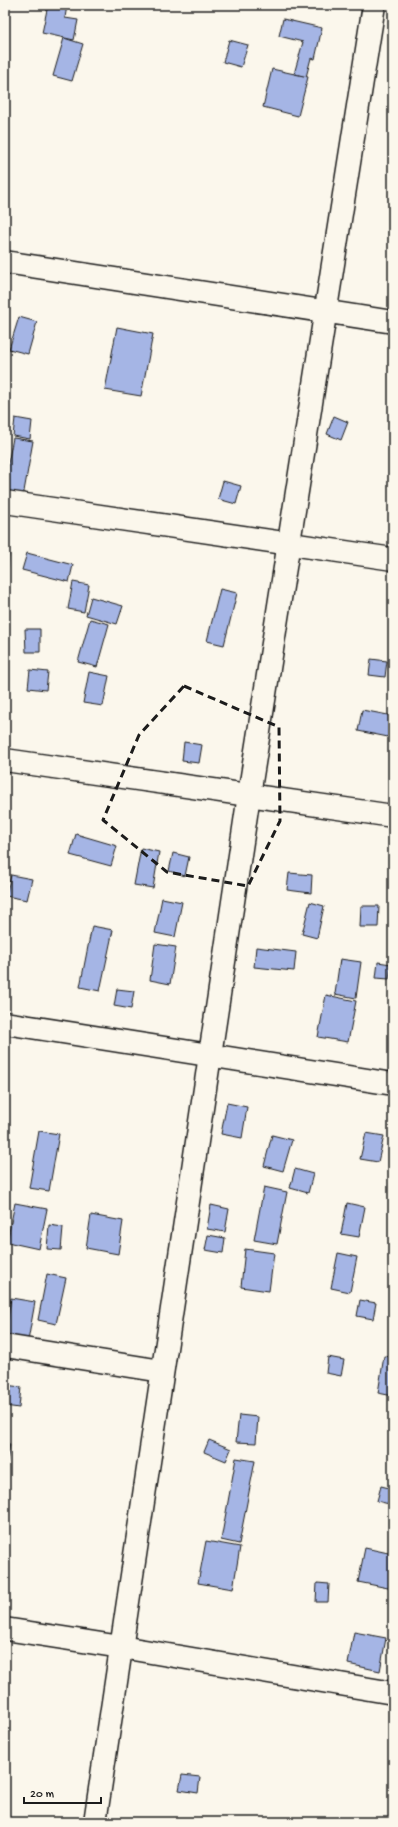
<svg xmlns="http://www.w3.org/2000/svg" width="398" height="1827" viewBox="0 0 398 1827" font-family="'Gochi Hand',sans-serif">
	<rect width="100%" height="100%" fill="#fbf7ec"/>
	<filter id="ink" filterUnits="userSpaceOnUse"><feTurbulence type="fractalNoise" baseFrequency=".025" numOctaves="2"/><feDisplacementMap in="SourceGraphic" scale="8" xChannelSelector="R" yChannelSelector="G"/><feConvolveMatrix kernelMatrix="1 2 1 2 8 2 1 2 1" color-interpolation-filters="sRGB"/></filter>
	<g filter="url(#ink)">
		<g fill="#a5b5e5" stroke="#1c1c1c">
			<path d="M48,5H67L65,18L78,20L74,40L42,33Z"/>
			<path d="M283,19L322,28L315,59L311,58L306,77L294,74L303,42L279,36Z"/>
			<path d="M64,38L83,44L72,81L53,76Z"/>
			<path d="M229,40L248,45L241,67L223,62Z"/>
			<path d="M5,49H8L5,69Z"/>
			<path d="M272,69L308,77L298,116L263,107Z"/>
			<path d="M19,317L37,322L28,354L9,349Z"/>
			<path d="M117,327L153,334L141,396L105,390Z"/>
			<path d="M334,416L348,422L341,440L327,434Z"/>
			<path d="M15,418L32,421L30,439L13,436Z"/>
			<path d="M13,438L33,441L23,497L5,494V479Z"/>
			<path d="M223,481L241,486L236,504L218,499Z"/>
			<path d="M5,553L9,554L7,573H5Z"/>
			<path d="M27,553L73,565L69,582L22,570Z"/>
			<path d="M73,582L89,585L84,612L68,609Z"/>
			<path d="M220,589L237,593L224,645L207,641Z"/>
			<path d="M91,597L123,606L117,624L86,615Z"/>
			<path d="M90,619L109,624L97,667L78,662Z"/>
			<path d="M25,629H40V652H26Z"/>
			<path d="M371,659L387,661L385,677L369,675Z"/>
			<path d="M30,670L48,672L46,690L28,688Z"/>
			<path d="M89,672L109,676L103,706L83,703Z"/>
			<path d="M362,710L393,716V738L358,731Z"/>
			<path d="M184,742L202,745L199,763L182,761Z"/>
			<path d="M76,834L117,846L111,866L70,855Z"/>
			<path d="M141,848L159,852L153,888L134,885Z"/>
			<path d="M173,853L189,857L185,876L169,871Z"/>
			<path d="M289,873L312,875L311,893L287,890Z"/>
			<path d="M11,875L32,879L27,900L6,896Z"/>
			<path d="M162,898L182,902L175,937L155,933Z"/>
			<path d="M310,902L324,906L317,938L302,934Z"/>
			<path d="M361,906H379L378,927H360Z"/>
			<path d="M92,926L113,930L100,991L80,987Z"/>
			<path d="M155,944L176,947L170,984L150,980Z"/>
			<path d="M256,947L296,952L294,971L254,967Z"/>
			<path d="M340,959L361,962L356,998L335,994Z"/>
			<path d="M378,962L391,964L389,979L376,978Z"/>
			<path d="M117,989L134,991L131,1009L114,1006Z"/>
			<path d="M326,995L356,1001L348,1042L318,1037Z"/>
			<path d="M227,1103L247,1107L242,1138L221,1134Z"/>
			<path d="M39,1131L59,1134L49,1191L29,1188Z"/>
			<path d="M366,1133L384,1136L378,1162L360,1159Z"/>
			<path d="M272,1135L292,1140L283,1171L264,1166Z"/>
			<path d="M295,1169L313,1174L308,1193L290,1188Z"/>
			<path d="M264,1187L287,1192L277,1244L254,1240Z"/>
			<path d="M15,1203L47,1209L39,1249L7,1242Z"/>
			<path d="M347,1203L365,1207L359,1237L341,1234Z"/>
			<path d="M211,1205L229,1209L225,1232L207,1229Z"/>
			<path d="M91,1215L123,1221L118,1254L86,1248Z"/>
			<path d="M49,1225L63,1227L61,1250L47,1249Z"/>
			<path d="M208,1235L225,1238L223,1253L205,1250Z"/>
			<path d="M245,1249L274,1253L269,1291L241,1287Z"/>
			<path d="M338,1253L357,1257L350,1292L331,1288Z"/>
			<path d="M47,1274L66,1278L56,1324L38,1320Z"/>
			<path d="M11,1298L35,1302L28,1341L5,1337Z"/>
			<path d="M360,1300L376,1303L373,1319L357,1316Z"/>
			<path d="M384,1356L393,1357V1396L378,1393Z"/>
			<path d="M328,1357L344,1360L341,1376L326,1373Z"/>
			<path d="M5,1385L21,1387L19,1408L5,1406Z"/>
			<path d="M239,1415L258,1417L256,1443L236,1442Z"/>
			<path d="M209,1440L231,1449L226,1461L204,1452Z"/>
			<path d="M5,1444H10L5,1473Z"/>
			<path d="M236,1458L255,1461L239,1544L221,1540Z"/>
			<path d="M381,1486L393,1489V1505L377,1501Z"/>
			<path d="M206,1541L240,1547L233,1589L198,1583Z"/>
			<path d="M365,1548L393,1554V1589L358,1582Z"/>
			<path d="M317,1583L329,1584L328,1602H316Z"/>
			<path d="M354,1632L386,1638L380,1671L348,1664Z"/>
			<path d="M182,1775L200,1777L198,1793L179,1790Z"/>
		</g>
		<g fill="none" stroke-linecap="round" stroke-linejoin="round">
			<g stroke="#1c1c1c" stroke-width="25">
				<g id="minor">
					<path d="M5,262L393,322"/>
					<path d="M5,502L393,559"/>
					<path d="M5,760L393,816"/>
					<path d="M5,1023L393,1084"/>
					<path d="M5,1346L162,1371"/>
					<path d="M5,1629L121,1647L393,1693"/>
					<path d="M95,1822L249,795L374,5"/>
				</g>
			</g>
			<use href="#minor" stroke="#fbf7ec" stroke-width="22"/>
		</g>
	</g>
	<path fill="none" stroke="#1c1c1c" stroke-width="3" stroke-dasharray="8 5" stroke-linejoin="round" d="M184,686L279,727L280,821L248,886L167,872L103,820L139,735Z"/>
	<rect width="398" height="1827" fill="none" stroke="#fbf7ec" stroke-width="20"/>
	<rect x="10" y="10" width="378" height="1807" fill="none" stroke="#1c1c1c" stroke-width="1.5" filter="url(#ink)"/>
	<path d="M24 1797v6h77v-6" fill="none" stroke="#1c1c1c" stroke-width="2"/>
	<text x="30" y="1797" font-size="12" fill="#1c1c1c" stroke="#fbf7ec" stroke-width="3" paint-order="stroke">20 m</text>
</svg>
